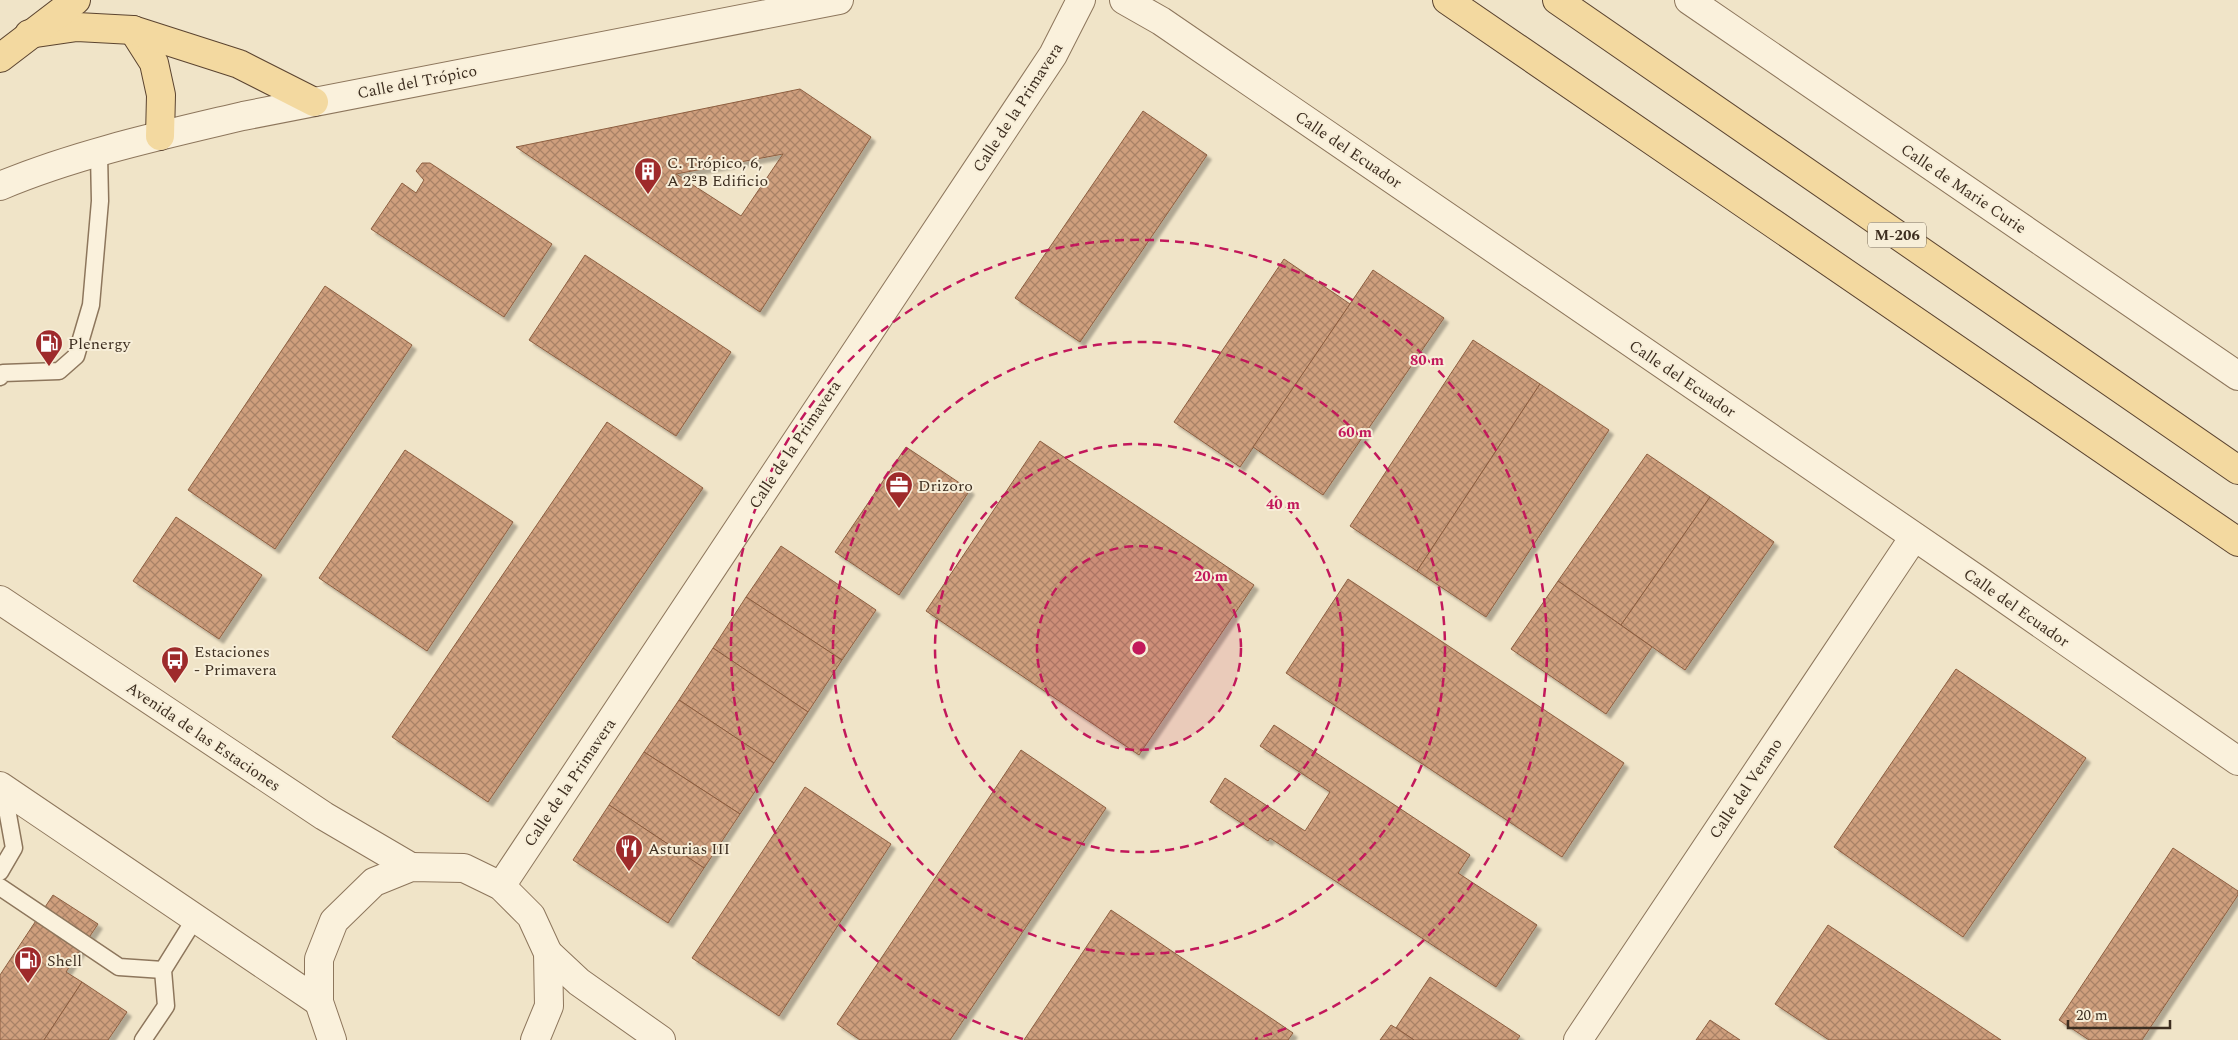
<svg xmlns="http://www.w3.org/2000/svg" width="2238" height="1040" viewBox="0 0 2238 1040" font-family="Spectral,serif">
	<defs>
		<pattern id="building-cross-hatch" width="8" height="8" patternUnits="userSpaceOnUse" patternTransform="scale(1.25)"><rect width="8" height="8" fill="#cf9f7d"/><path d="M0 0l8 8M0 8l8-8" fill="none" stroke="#a98266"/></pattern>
		<filter id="shadow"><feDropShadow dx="4.5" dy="4.5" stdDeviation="1" flood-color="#0004"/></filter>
	</defs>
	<rect width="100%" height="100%" fill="#f0e4c8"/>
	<g fill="url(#building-cross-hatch)" stroke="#8d5f41" fill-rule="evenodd" filter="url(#shadow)">
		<path d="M800,89L871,137L760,312L516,147ZM783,154L741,216L676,174Z"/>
		<path d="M1143,111L1207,155L1080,342L1015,298Z"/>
		<path d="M422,163H430L552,244L504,317L371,229L402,183L416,193L424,180L416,171Z"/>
		<path d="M585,255L731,352L676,436L529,340Z"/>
		<path d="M1284,259L1350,304L1240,467L1174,422Z"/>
		<path d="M1373,270L1444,318L1323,495L1253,447Z"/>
		<path d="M325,286L412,345L275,549L188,490Z"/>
		<path d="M1473,340L1540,384L1417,571L1350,526Z"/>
		<path d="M1540,384L1609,430L1486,617L1417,571Z"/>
		<path d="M607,422L703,488L488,802L392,737Z"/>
		<path d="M1040,441L1254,585L1139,755L926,611Z"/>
		<path d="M906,447L970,490L899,595L835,552Z"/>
		<path d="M405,450L513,522L427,651L319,578Z"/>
		<path d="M1647,454L1710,497L1621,625L1558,581Z"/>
		<path d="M1710,497L1774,542L1685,670L1621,625Z"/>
		<path d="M176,517L262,575L219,639L133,581Z"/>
		<path d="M781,546L876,610L842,660L746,597Z"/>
		<path d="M1348,579L1624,763L1562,857L1286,673Z"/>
		<path d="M1558,581L1652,647L1606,714L1511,649Z"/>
		<path d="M746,597L842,660L808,712L713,648Z"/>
		<path d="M713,648L808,712L774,763L679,700Z"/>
		<path d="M1956,669L2086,758L1963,937L1834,847Z"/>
		<path d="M679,700L774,763L740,814L644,752Z"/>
		<path d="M1274,725L1470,855L1458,873L1537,925L1496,987L1270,838L1268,841L1210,802L1225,778L1305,831L1330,792L1260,746Z"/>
		<path d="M1021,750L1106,808L950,1040H860L837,1024Z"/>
		<path d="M644,752L740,814L704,868L609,805Z"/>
		<path d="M805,787L891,844L779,1016L692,958Z"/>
		<path d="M609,805L704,868L668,923L573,860Z"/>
		<path d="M2173,848L2238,891V895L2142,1040H2089L2059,1020Z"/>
		<path d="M53,895L98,924L66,972L82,982L44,1040H0V975Z"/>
		<path d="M1111,910L1293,1033L1288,1040H1024Z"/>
		<path d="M1828,925L2001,1040H1829L1775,1004Z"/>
		<path d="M1430,977L1520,1036L1517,1040H1414L1396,1028Z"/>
		<path d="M82,982L127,1012L108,1040H44Z"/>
		<path d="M1710,1020L1740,1040H1696Z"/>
		<path d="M1391,1025L1396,1028L1414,1040H1380Z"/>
	</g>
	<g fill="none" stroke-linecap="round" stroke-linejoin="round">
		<g stroke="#8d765c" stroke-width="19">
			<g id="service">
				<path d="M0,377L3,373L59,371L76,356L91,305L100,201L99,154"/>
				<path d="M0,872L14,848L3,787"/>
				<path d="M0,887L119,967L163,970"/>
				<path d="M143,1040L166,1006L163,970L196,917"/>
			</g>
		</g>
		<g stroke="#8d765c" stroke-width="30">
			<g id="minor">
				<path d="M1124,0L1161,21L1978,580L2238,761"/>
				<path d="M1689,0L2238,376"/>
				<path d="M0,186C76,154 163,135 243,116L839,0"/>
				<path d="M0,600L324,816L411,867"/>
				<path d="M0,786L319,1002"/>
				<path d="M501,886L1053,55L1081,0"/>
				<path d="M548,953L579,982L661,1040"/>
				<path d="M332,1040L319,1002V959L334,921L374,882L411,867L464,868L501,886L531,916L548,953L549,1006L535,1040"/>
				<path d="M1578,1040L1914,537"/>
			</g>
		</g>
		<g stroke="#5b4430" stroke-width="30">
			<g id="primary">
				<path d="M1447,0L2238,542"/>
				<path d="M1557,0L2238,470"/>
				<path d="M133,30L154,63L161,95L160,136"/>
				<path d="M29,34L77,27L133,30L239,64L314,102"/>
				<path d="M0,58L76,0"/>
			</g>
		</g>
		<use href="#service" stroke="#faf1dc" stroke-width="16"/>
		<use href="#minor" stroke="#faf1dc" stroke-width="28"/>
		<use href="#primary" stroke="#f3d9a0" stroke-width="28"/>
	</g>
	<circle cx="1139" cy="648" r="102" fill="#c2185b" fill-opacity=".12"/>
	<g fill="none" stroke="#c2185b" stroke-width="2.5" stroke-dasharray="9 6">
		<circle cx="1139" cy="648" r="102"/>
		<circle cx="1139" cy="648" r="204"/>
		<circle cx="1139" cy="648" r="306"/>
		<path d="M1023 1039A408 408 0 1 1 1255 1039"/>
	</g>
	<defs>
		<g id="building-pin" transform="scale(1.4375)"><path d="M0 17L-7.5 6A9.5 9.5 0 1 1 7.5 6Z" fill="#9e2a2b" stroke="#f7eed8"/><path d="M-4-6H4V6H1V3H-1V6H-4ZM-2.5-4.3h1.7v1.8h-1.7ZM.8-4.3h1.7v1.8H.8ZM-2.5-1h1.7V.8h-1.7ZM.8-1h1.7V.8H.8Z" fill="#fff"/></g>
		<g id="fuel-pin" transform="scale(1.4375)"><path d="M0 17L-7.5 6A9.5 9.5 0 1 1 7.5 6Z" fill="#9e2a2b" stroke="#f7eed8"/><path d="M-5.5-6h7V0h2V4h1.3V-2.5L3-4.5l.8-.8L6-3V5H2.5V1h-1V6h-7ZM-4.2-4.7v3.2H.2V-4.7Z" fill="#fff"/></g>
		<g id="office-pin" transform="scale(1.4375)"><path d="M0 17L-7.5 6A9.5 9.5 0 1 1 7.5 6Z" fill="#9e2a2b" stroke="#f7eed8"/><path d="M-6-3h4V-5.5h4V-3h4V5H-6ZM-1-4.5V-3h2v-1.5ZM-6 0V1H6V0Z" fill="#fff"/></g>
		<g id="bus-pin" transform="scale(1.4375)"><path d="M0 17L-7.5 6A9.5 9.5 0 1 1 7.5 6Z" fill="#9e2a2b" stroke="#f7eed8"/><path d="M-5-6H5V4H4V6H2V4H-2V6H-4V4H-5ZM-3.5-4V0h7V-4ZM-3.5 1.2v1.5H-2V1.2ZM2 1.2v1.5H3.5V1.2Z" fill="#fff"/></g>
		<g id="restaurant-pin" transform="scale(1.4375)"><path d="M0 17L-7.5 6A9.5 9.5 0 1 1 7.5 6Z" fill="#9e2a2b" stroke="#f7eed8"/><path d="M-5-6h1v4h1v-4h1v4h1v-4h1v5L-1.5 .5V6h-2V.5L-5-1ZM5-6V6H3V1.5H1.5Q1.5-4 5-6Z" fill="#fff"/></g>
	</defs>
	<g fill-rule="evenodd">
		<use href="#building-pin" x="648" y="171"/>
		<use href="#fuel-pin" x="49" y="343"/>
		<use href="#office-pin" x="899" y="485"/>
		<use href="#bus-pin" x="175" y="660"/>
		<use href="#restaurant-pin" x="629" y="848"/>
		<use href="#fuel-pin" x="28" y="960"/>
	</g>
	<g text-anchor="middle" stroke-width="4" stroke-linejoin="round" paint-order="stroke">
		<rect fill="#f7eed8" stroke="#756857" stroke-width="1" x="1868" y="222.5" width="58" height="25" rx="4"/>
		<g font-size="15" font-weight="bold" fill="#3d2e20">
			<text x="1897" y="240">M-206</text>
		</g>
		<g font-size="16" fill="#3d2e20" stroke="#f7eed8">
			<text transform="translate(417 81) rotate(-11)" y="6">Calle del Trópico</text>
			<text transform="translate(1017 107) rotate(-57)" y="6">Calle de la Primavera</text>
			<text transform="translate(1349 149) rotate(34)" y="6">Calle del Ecuador</text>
			<text transform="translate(1964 188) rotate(34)" y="6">Calle de Marie Curie</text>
			<text transform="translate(1683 378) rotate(34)" y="6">Calle del Ecuador</text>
			<text transform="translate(794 444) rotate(-56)" y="6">Calle de la Primavera</text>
			<text transform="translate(2017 607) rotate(35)" y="6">Calle del Ecuador</text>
			<text transform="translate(204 736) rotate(34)" y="6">Avenida de las Estaciones</text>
			<text transform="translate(569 782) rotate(-56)" y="6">Calle de la Primavera</text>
			<text transform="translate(1745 788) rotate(-56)" y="6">Calle del Verano</text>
		</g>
		<g font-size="16" fill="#3d2e20" stroke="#f7eed8" text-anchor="start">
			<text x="667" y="168">C. Trópico, 6,<tspan x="667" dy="18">A 2ºB Edificio</tspan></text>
			<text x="68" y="349">Plenergy</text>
			<text x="918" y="491">Drizoro</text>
			<text x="194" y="657">Estaciones<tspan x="194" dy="18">- Primavera</tspan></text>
			<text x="648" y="854">Asturias III</text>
			<text x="47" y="966">Shell</text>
		</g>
	</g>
	<circle cx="1139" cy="648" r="8" fill="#c2185b" stroke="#f7eed8" stroke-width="2.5"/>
	<g font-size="15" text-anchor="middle" font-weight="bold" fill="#c2185b" stroke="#f7eed8" stroke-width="4" stroke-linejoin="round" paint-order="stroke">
		<text x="1427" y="365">80 m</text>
		<text x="1355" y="437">60 m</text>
		<text x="1283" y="509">40 m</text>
		<text x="1211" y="581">20 m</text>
	</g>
	<path d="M2068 1020v8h102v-8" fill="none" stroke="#3d2e20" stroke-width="2.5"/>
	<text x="2076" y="1020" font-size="15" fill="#3d2e20" stroke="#f7eed8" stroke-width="4" paint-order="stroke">20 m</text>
</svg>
